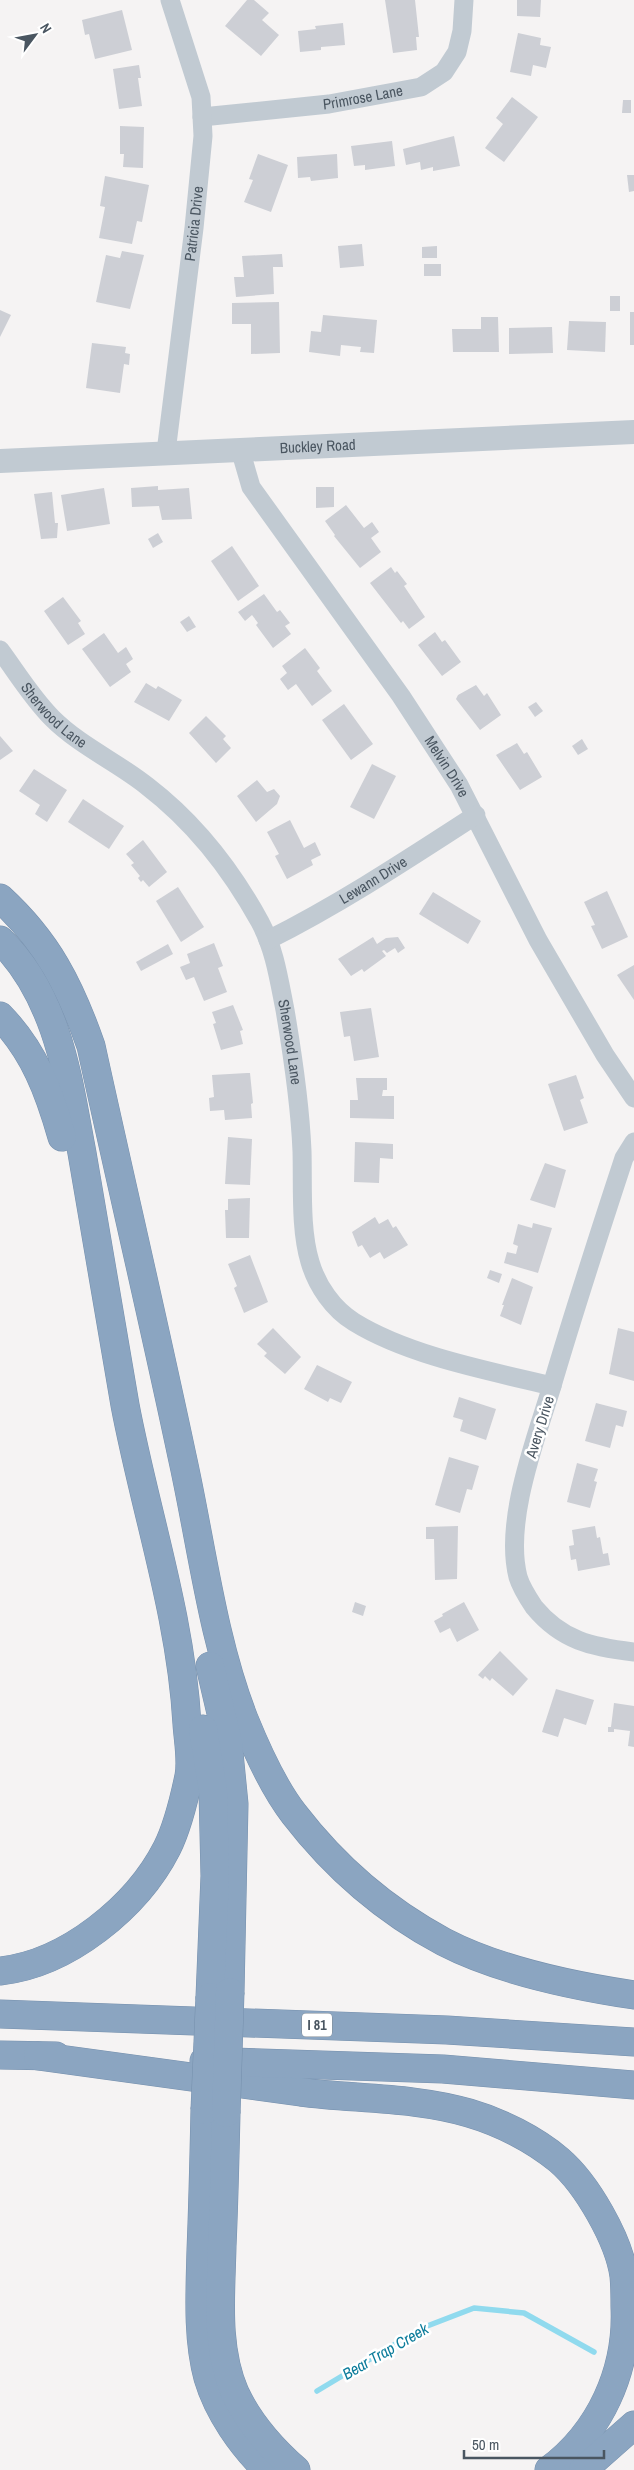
<svg xmlns="http://www.w3.org/2000/svg" width="634" height="2470" viewBox="0 0 634 2470" font-family="'Archivo Narrow',sans-serif">
	<rect width="100%" height="100%" fill="#f5f3f3"/>
	<g fill="none" stroke-linecap="round" stroke-linejoin="round">
		<path stroke="#90daee" stroke-width="5.5" d="M317,2391L422,2328L474,2308L524,2313L594,2352"/>
	</g>
	<g fill="#cdcfd5">
		<path d="M247,0H254L269,13L262,20L279,35L261,56L225,26Z"/>
		<path d="M385,0H415L419,37H416L417,50L393,53Z"/>
		<path d="M517,0H541L540,17L517,16Z"/>
		<path d="M122,10L132,50L95,59L89,34L85,35L82,20Z"/>
		<path d="M343,23L345,45L321,47V50L300,52L298,31L316,29L315,26Z"/>
		<path d="M518,33L541,38L540,45L551,47L546,68L533,65L531,76L510,72Z"/>
		<path d="M139,65L141,78H138L142,106L119,109L113,69Z"/>
		<path d="M512,97L538,117L504,162L485,148L503,124L496,118Z"/>
		<path d="M623,100H631V113H622Z"/>
		<path d="M120,126L144,127L143,168L123,167L124,154H120Z"/>
		<path d="M454,136L460,166L433,171V167L421,170L420,162L406,165L403,149Z"/>
		<path d="M392,141L395,166L365,170V165L354,166L351,146Z"/>
		<path d="M258,154L288,165L271,212L244,202L253,180L249,179Z"/>
		<path d="M337,154L338,178L311,181L310,177L298,178L297,157Z"/>
		<path d="M627,175H634V191L629,192Z"/>
		<path d="M105,176L149,185L142,222L137,221L132,244L99,238L105,207L100,206Z"/>
		<path d="M362,244L364,266L340,268L338,246Z"/>
		<path d="M437,246V258H422V247Z"/>
		<path d="M122,251L144,255L130,309L96,302L106,255L120,258Z"/>
		<path d="M282,254L283,267H273L274,294L236,297L234,277H244L242,256Z"/>
		<rect x="424" y="264" width="17" height="12"/>
		<rect x="610" y="296" width="10" height="15"/>
		<path d="M279,302L280,353L251,354V324H232V303Z"/>
		<path d="M0,310L11,315L0,337Z"/>
		<rect x="630" y="312" width="4" height="33"/>
		<path d="M323,315L377,320L374,353L360,352L361,347L341,345L340,356L309,352L311,331L321,332Z"/>
		<path d="M481,317H498L499,352H453L452,329H481Z"/>
		<path d="M569,321L606,322L605,352L567,350Z"/>
		<path d="M552,327L553,353L509,354V328Z"/>
		<path d="M92,343L126,347L125,353L130,354L129,365L124,364L120,393L86,388Z"/>
		<path d="M158,486V490L189,488L192,519L162,520L159,506L132,507L131,488Z"/>
		<path d="M316,487H334V507L316,508Z"/>
		<path d="M104,488L110,524L67,531L61,495Z"/>
		<path d="M52,492L55,523H58L57,538L41,539L34,494Z"/>
		<path d="M346,505L364,528L372,522L379,532L371,538L381,552L360,568L334,536L335,535L325,521Z"/>
		<path d="M158,533L163,542L153,548L148,539Z"/>
		<path d="M232,546L259,586L238,601L211,561Z"/>
		<path d="M391,567L395,573L397,571L407,584L404,586L425,617L409,629L403,621L401,623L370,583Z"/>
		<path d="M264,594L277,612L280,610L290,623L285,626L291,634L273,648L256,625L258,623L252,615L245,621L238,612Z"/>
		<path d="M63,597L81,621L78,623L85,634L68,645L44,611Z"/>
		<path d="M189,616L196,627L187,632L180,622Z"/>
		<path d="M435,632L442,642L445,640L461,662L442,676L418,645Z"/>
		<path d="M104,633L118,653L126,647L133,659L126,664L131,672L110,687L82,649Z"/>
		<path d="M305,648L320,668L317,671L332,691L312,706L296,684L288,690L280,679L287,673L282,666Z"/>
		<path d="M146,683L156,689L158,686L182,700L169,721L134,702Z"/>
		<path d="M476,685L484,696L487,693L501,715L480,730L456,699L458,695Z"/>
		<path d="M536,702L543,711L535,717L528,707Z"/>
		<path d="M344,704L373,744L351,760L322,720Z"/>
		<path d="M206,716L226,736L223,739L231,748L216,763L189,733Z"/>
		<path d="M0,736L13,751L0,760Z"/>
		<path d="M582,739L588,749L578,755L572,746Z"/>
		<path d="M517,743L524,754L527,752L542,777L520,790L496,755Z"/>
		<path d="M372,764L396,776L374,819L350,807Z"/>
		<path d="M34,769L67,790L47,822L35,814L40,805L19,791Z"/>
		<path d="M257,780L267,792L274,789L280,796L277,804L256,822L237,796Z"/>
		<path d="M83,799L124,826L109,849L68,822Z"/>
		<path d="M290,820L304,848L315,842L321,855L311,860L313,865L287,879L275,856L279,854L267,832Z"/>
		<path d="M143,840L167,872L149,887L143,880L141,882L138,878L140,876L131,865L134,863L126,854Z"/>
		<path d="M178,887L204,927L181,942L156,901Z"/>
		<path d="M607,891L628,937L602,949L591,926L595,925L584,902Z"/>
		<path d="M433,892L481,921L468,944L419,914Z"/>
		<path d="M373,937L377,944L386,938L398,937L405,948L398,953L395,948L387,953L384,950L382,951L386,956L364,972L362,969L351,976L338,959Z"/>
		<path d="M214,943L223,966L218,968L227,992L204,1001L194,977L186,980L180,967L190,963L187,954Z"/>
		<path d="M168,944L173,954L141,971L136,962Z"/>
		<path d="M634,965V1000L617,975Z"/>
		<path d="M233,1005L243,1030L240,1031L243,1044L221,1050L213,1024L216,1023L212,1012Z"/>
		<path d="M371,1008L379,1057L354,1061L350,1036L344,1037L340,1012Z"/>
		<path d="M247,1073H250L253,1103L251,1104L252,1118L225,1120L224,1110L210,1111L209,1098L214,1097L212,1075Z"/>
		<path d="M576,1075L584,1098L580,1100L588,1123L564,1131L548,1084Z"/>
		<path d="M356,1078H387V1090H383L382,1096H394V1119L350,1118V1100H358Z"/>
		<path d="M228,1137L252,1139L250,1185L225,1184Z"/>
		<path d="M355,1142L393,1144V1159L380,1158L379,1183L354,1182Z"/>
		<path d="M545,1163L566,1170L555,1208L530,1200Z"/>
		<path d="M250,1198L249,1238H226L225,1210H228V1199Z"/>
		<path d="M375,1217L379,1224L388,1219L393,1228L396,1226L408,1245L384,1259L380,1252L370,1258L362,1245L358,1247L352,1232Z"/>
		<path d="M533,1223L552,1228L538,1273L504,1263L507,1252L516,1254L518,1246L513,1244L518,1224L532,1228Z"/>
		<path d="M250,1255L268,1302L244,1313L234,1288L237,1286L228,1264Z"/>
		<path d="M490,1270L502,1274L499,1283L487,1278Z"/>
		<path d="M512,1278L533,1287L521,1325L500,1316L504,1305H502Z"/>
		<path d="M273,1328L301,1357L285,1374L264,1356L267,1353L257,1344Z"/>
		<path d="M618,1328L634,1332V1381L609,1374Z"/>
		<path d="M317,1365L352,1382L341,1403L330,1398L328,1402L304,1389Z"/>
		<path d="M459,1397L496,1409L486,1440L460,1431L463,1420L453,1417Z"/>
		<path d="M596,1403L627,1411L623,1427L616,1425L610,1448L585,1441Z"/>
		<path d="M449,1457L479,1466L472,1490L467,1489L460,1513L435,1505Z"/>
		<path d="M577,1463L598,1469L594,1481L597,1482L590,1508L567,1502Z"/>
		<path d="M458,1526L457,1579L435,1580L434,1539H426V1527Z"/>
		<path d="M595,1526L597,1538L600,1537L603,1554L608,1553L610,1565L578,1571L576,1559L571,1560L569,1546L574,1545L572,1530Z"/>
		<path d="M355,1602L366,1606L363,1616L352,1612Z"/>
		<path d="M464,1602L479,1630L457,1642L450,1628L440,1633L434,1621L443,1616L442,1614Z"/>
		<path d="M500,1651L528,1679L513,1696L492,1678L490,1681L485,1676L483,1679L478,1675Z"/>
		<path d="M556,1689L594,1700L586,1725L564,1718L558,1737L542,1732Z"/>
		<path d="M614,1703L634,1706V1747L628,1746L630,1731L614,1729V1732H608V1727H611Z"/>
	</g>
	<g fill="none" stroke-linecap="round" stroke-linejoin="round">
		<g stroke="#7690ad" stroke-width="29">
			<g id="motorway">
				<path d="M0,898C48,942 70,986 91,1046C121,1183 153,1319 182,1456C201,1541 212,1638 244,1719C257,1751 273,1787 294,1814C334,1866 386,1911 444,1942C498,1970 574,1986 634,1995"/>
				<path d="M0,940C26,965 42,995 54,1029C68,1069 74,1111 82,1153C97,1237 110,1321 125,1405C145,1511 181,1615 187,1724C188,1740 192,1760 189,1776C184,1800 178,1826 167,1848C137,1907 67,1964 0,1971"/>
				<path d="M0,1016C34,1051 49,1091 62,1137"/>
				<path d="M210,1666L228,1743L234,1804L230,1992"/>
				<path d="M203,1729L213,1791L215,1876L210,1997"/>
				<path d="M0,2014L447,2030L634,2042"/>
				<path d="M0,2055L56,2056"/>
				<path d="M38,2056C126,2068 213,2080 300,2092C355,2099 415,2097 469,2113C500,2122 534,2139 559,2160C587,2184 619,2240 624,2276C625,2286 625,2297 625,2307C628,2371 600,2432 549,2470"/>
				<path d="M204,2061L443,2069L634,2085"/>
				<path d="M205,2110C204,2156 203,2203 201,2250C200,2291 197,2338 208,2378C218,2412 242,2446 267,2470"/>
				<path d="M226,2113C225,2157 224,2202 222,2246C221,2295 215,2347 235,2393C249,2423 271,2448 296,2470"/>
				<path d="M583,2470L634,2425"/>
			</g>
		</g>
		<g stroke="#c1cad2" stroke-width="19">
			<path id="s1" d="M202,117L329,104L421,87L444,72L457,52L462,31L464,0"/>
			<path id="s2" d="M240,449L251,487L401,696L459,785L538,940L605,1055L634,1098"/>
			<path id="s3" d="M166,452L194,228L203,136L201,97L170,0"/>
			<path id="s4" d="M0,650C17,673 32,698 52,718C80,746 117,762 147,786C194,822 232,871 260,922C275,950 279,980 285,1010C293,1057 300,1103 302,1151C303,1186 300,1229 310,1262C317,1286 333,1309 354,1322C409,1356 490,1371 552,1386"/>
			<path id="s5" d="M268,940C340,904 408,859 476,815"/>
			<path d="M634,1142L624,1158C599,1234 574,1311 551,1389C535,1441 504,1522 518,1577C521,1587 528,1598 534,1607C562,1641 592,1647 634,1652"/>
		</g>
		<path stroke="#c1cad2" stroke-width="24" id="s6" d="M0,461L634,432"/>
		<use href="#motorway" stroke="#8ba5c1" stroke-width="28"/>
		<g stroke="#7690ad" stroke-width="29" stroke-linecap="butt">
			<g id="motorway-bridge">
				<path d="M205,2110L210,1997"/>
				<path d="M226,2113L230,1992"/>
			</g>
		</g>
		<use href="#motorway-bridge" stroke="#8ba5c1" stroke-width="28"/>
	</g>
	<g text-anchor="middle" stroke-width="5" stroke-linejoin="round" paint-order="stroke">
		<rect fill="#fff" stroke="#808990" stroke-width="1" x="302" y="2013.5" width="30" height="23" rx="4"/>
		<g font-size="14" font-weight="bold" fill="#4a5661">
			<text x="317" y="2030">I 81</text>
		</g>
		<g font-size="15" fill="#4a5661" stroke="#fff">
			<text dy="5" stroke="none"><textPath href="#s1" startOffset="162">Primrose Lane</textPath></text>
			<text dy="5" stroke="none"><textPath href="#s3" startOffset="230">Patricia Drive</textPath></text>
			<text dy="5" stroke="none"><textPath href="#s6" startOffset="318">Buckley Road</textPath></text>
			<text dy="5" stroke="none"><textPath href="#s4" startOffset="85">Sherwood Lane</textPath></text>
			<text dy="5" stroke="none"><textPath href="#s2" startOffset="381">Melvin Drive</textPath></text>
			<text dy="5" stroke="none"><textPath href="#s5" startOffset="121">Lewann Drive</textPath></text>
			<text dy="5" stroke="none"><textPath href="#s4" startOffset="505">Sherwood Lane</textPath></text>
			<text transform="translate(540 1427) rotate(-73)" y="5">Avery Drive</text>
		</g>
		<g font-size="16" font-style="italic" fill="#0c7c9b" stroke="#fff">
			<text transform="translate(385 2351) rotate(-30)" y="6">Bear Trap Creek</text>
		</g>
	</g>
	<g transform="translate(35 35) rotate(58)" stroke="#ffffff" stroke-width="4" paint-order="stroke">
	<path d="M0-4L9 19L0 12L-9 19Z" fill="#4a5661"/>
	<text y="-8" font-size="14" font-weight="bold" text-anchor="middle" fill="#4a5661">N</text>
	</g>
	<path d="M464 2450v8h140v-8" fill="none" stroke="#4a5661" stroke-width="2.5"/>
	<text x="472" y="2450" font-size="15" fill="#4a5661" stroke="#ffffff" stroke-width="4" paint-order="stroke">50 m</text>
</svg>
